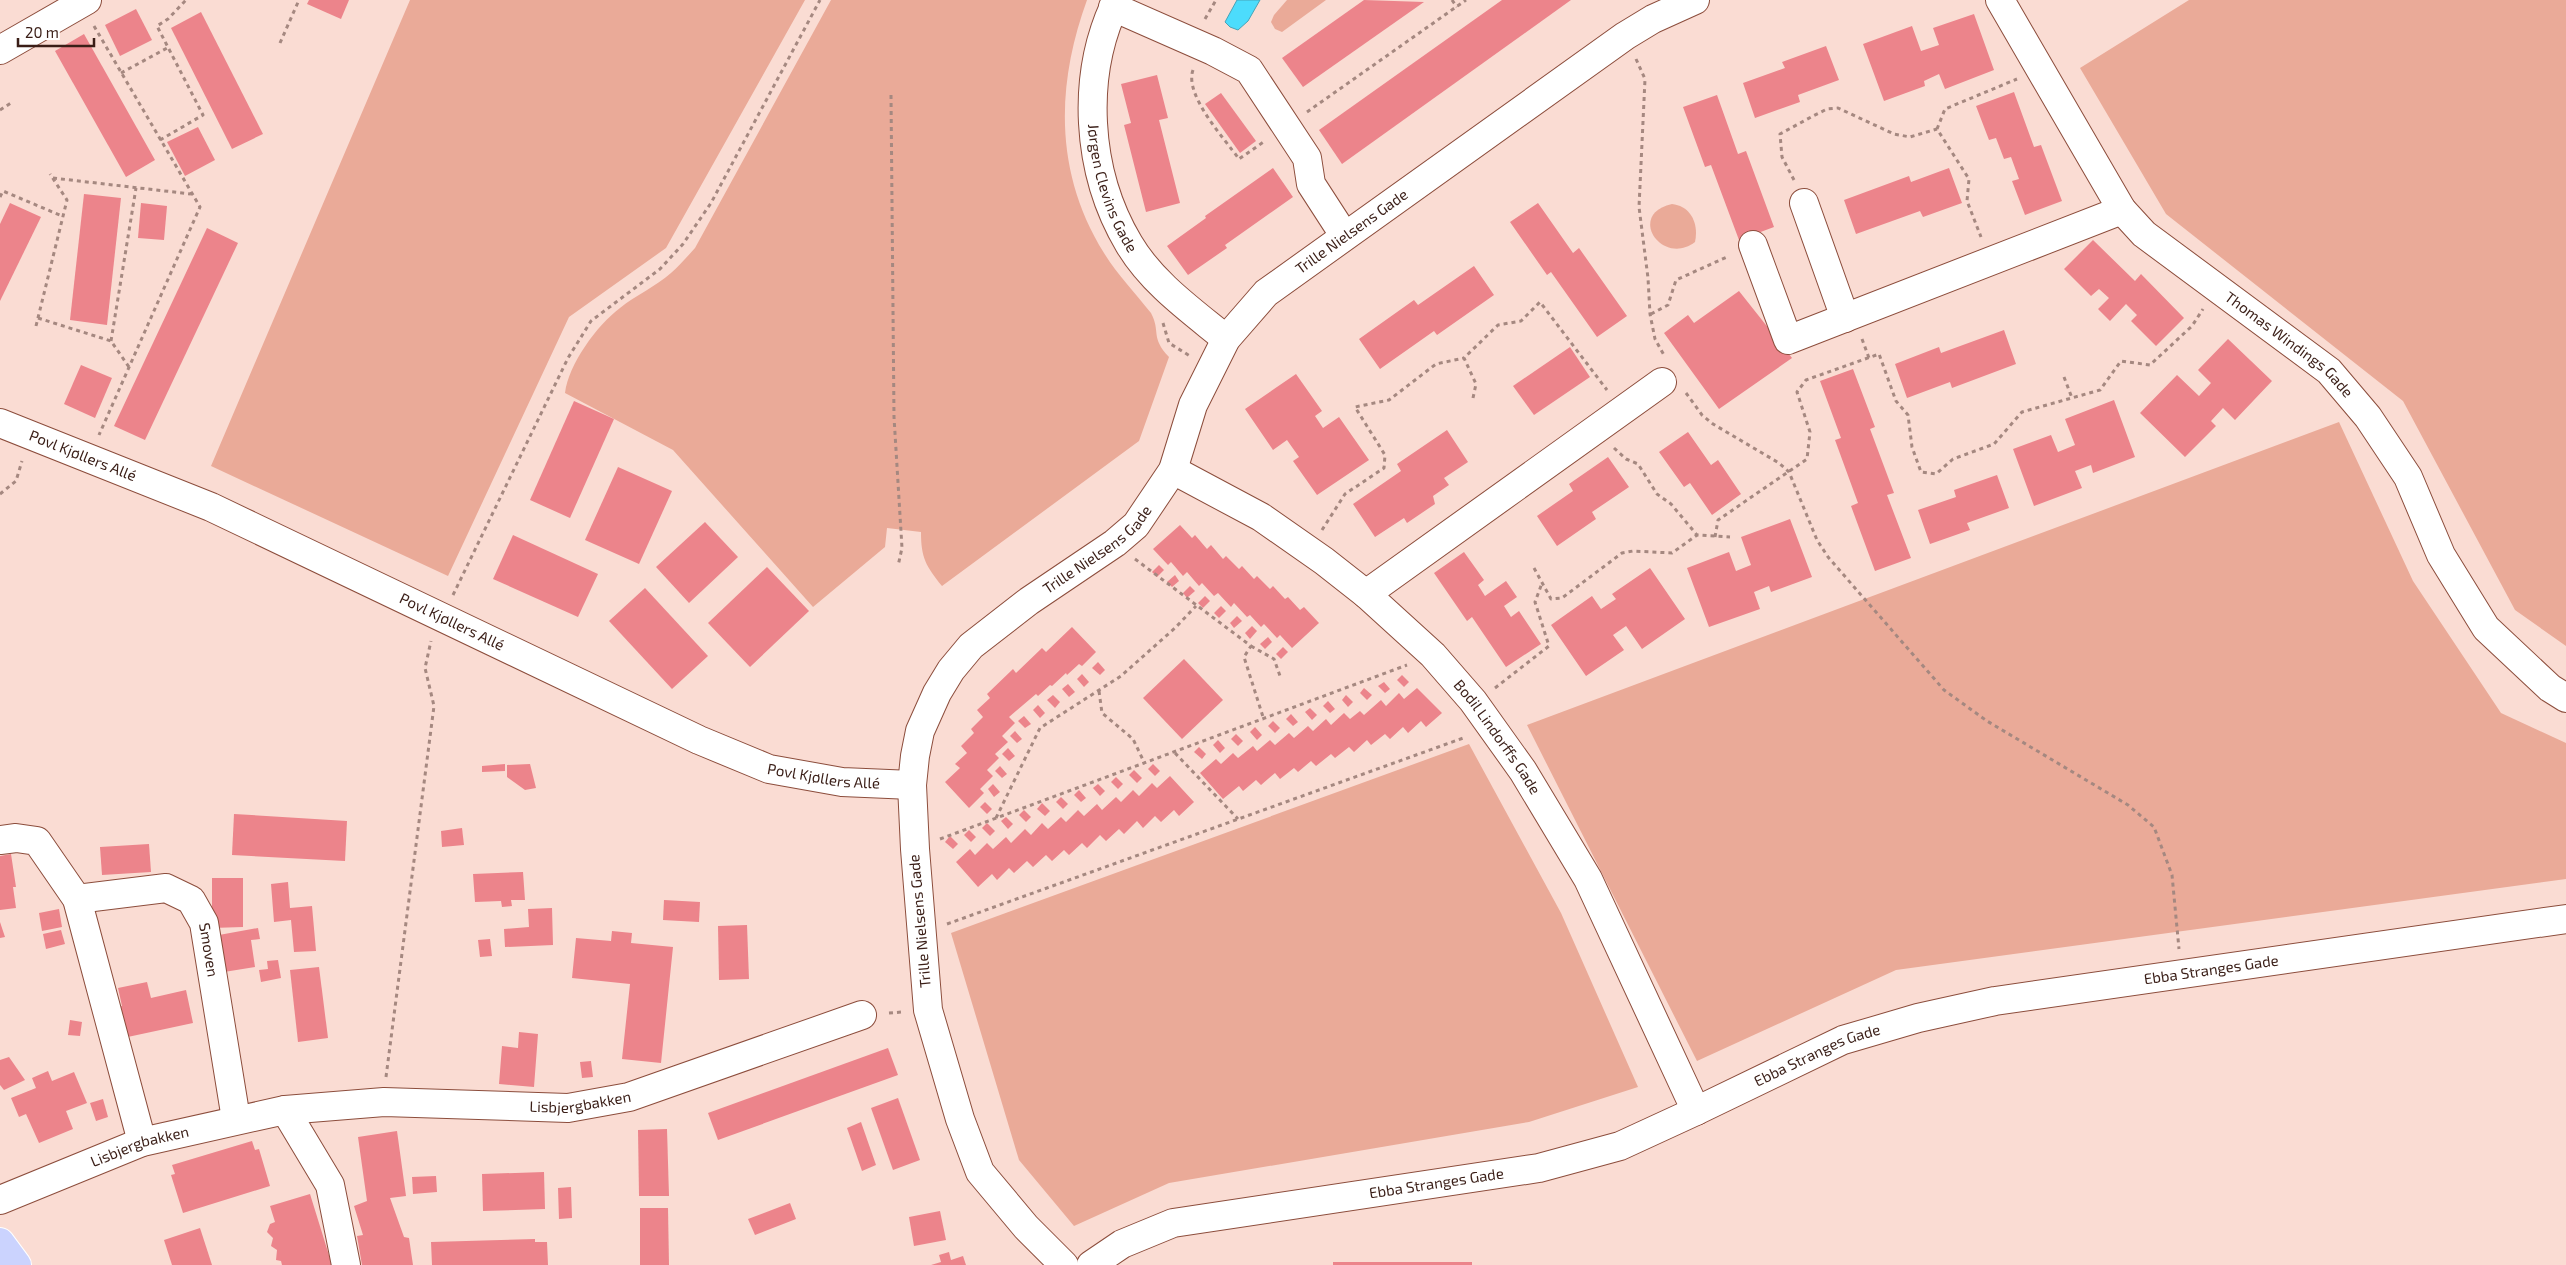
<svg xmlns="http://www.w3.org/2000/svg" width="2566" height="1265" viewBox="0 0 2566 1265" font-family="'Exo 2',sans-serif">
	<rect width="100%" height="100%" fill="#fadcd3"/>
	<g fill="#eaaa98">
		<path d="M410,0H805L666,248L569,317L448,576L211,466Z"/>
		<path d="M831,0H1087C1056,85 1054,173 1104,253C1117,274 1135,293 1151,313C1161,332 1150,337 1169,357L1139,441L942,586C926,566 921,558 921,532L887,528L885,547L813,607L673,450L565,393C568,365 597,325 620,308C636,295 655,287 671,273C679,266 687,257 695,248Z"/>
		<path d="M1287,0H1326L1282,32L1275,29L1271,22L1274,15Z"/>
		<path d="M2189,0H2566V646L2515,610L2403,401L2166,214L2080,68Z"/>
		<path d="M1672,204C1691,206 1699,224 1695,242C1662,267 1626,214 1672,204Z"/>
		<path d="M2339,422L2413,581L2501,713L2566,743V879L1896,970L1697,1061L1527,725Z"/>
		<path d="M1469,744L1561,913L1638,1087L1529,1122L1169,1183L1074,1226L1019,1160L951,933Z"/>
	</g>
	<path fill="#4cdcfc" stroke="#47a3b7" d="M1237,0H1260L1248,21L1238,30L1230,27L1225,22Z"/>
	<g fill="#ec848b">
		<path d="M309,0H349L341,19L307,4Z"/>
		<path d="M1364,0L1424,2L1303,87L1282,58Z"/>
		<path d="M1502,0H1571L1342,164L1319,130Z"/>
		<path d="M136,9L152,40L120,56L105,25Z"/>
		<path d="M201,12L263,134L232,149L171,28Z"/>
		<path d="M1974,14L1994,70L1945,89L1939,74L1924,81L1925,86L1884,101L1863,44L1912,26L1921,51L1939,45L1933,28Z"/>
		<path d="M84,34L155,160L126,177L55,51Z"/>
		<path d="M1826,46L1839,80L1798,95L1800,102L1755,118L1743,83L1785,68L1782,62Z"/>
		<path d="M1157,75L1168,118L1159,120L1180,203L1146,212L1124,125L1131,123L1121,84Z"/>
		<path d="M2014,92L2034,147L2041,145L2062,201L2025,215L2012,181L2019,179L2011,157L2004,159L1996,138L1989,140L1976,106Z"/>
		<path d="M1221,93L1256,141L1240,153L1205,104Z"/>
		<path d="M1717,95L1738,154L1746,151L1774,227L1739,240L1711,165L1705,167L1683,107Z"/>
		<path d="M198,127L215,160L185,176L167,142Z"/>
		<path d="M1273,168L1293,197L1225,245L1227,248L1188,275L1167,246L1206,218L1205,216Z"/>
		<path d="M1949,168L1962,203L1923,217L1920,211L1856,234L1844,200L1909,176L1911,182Z"/>
		<path d="M84,194L121,198L107,325L70,320Z"/>
		<path d="M10,203L41,217L0,301V224Z"/>
		<path d="M141,203L167,206L164,240L138,238Z"/>
		<path d="M1538,203L1573,253L1579,248L1627,316L1597,337L1551,272L1547,275L1510,222Z"/>
		<path d="M207,228L238,243L145,440L114,426Z"/>
		<path d="M2093,240L2135,281L2141,274L2184,318L2156,346L2131,321L2137,315L2126,304L2110,321L2098,309L2109,298L2099,289L2091,296L2064,269Z"/>
		<path d="M1474,266L1494,295L1437,335L1434,331L1380,369L1359,339L1414,300L1418,305Z"/>
		<path d="M1739,291L1792,358L1719,409L1664,333L1688,315L1694,323Z"/>
		<path d="M2004,330L2016,364L1952,388L1950,382L1907,398L1895,364L1939,347L1941,353Z"/>
		<path d="M2228,339L2272,381L2235,420L2223,408L2211,421L2216,426L2185,457L2140,413L2177,375L2199,396L2211,383L2198,370Z"/>
		<path d="M1570,347L1590,377L1534,415L1513,386Z"/>
		<path d="M81,365L112,378L95,418L64,404Z"/>
		<path d="M1853,369L1875,427L1870,429L1894,493L1887,495L1911,558L1875,571L1851,506L1858,503L1835,440L1841,438L1820,381Z"/>
		<path d="M1296,374L1322,411L1315,416L1323,428L1339,417L1369,460L1317,495L1293,461L1299,457L1287,440L1273,450L1245,409Z"/>
		<path d="M2114,400L2135,457L2093,473L2091,465L2075,471L2082,488L2034,506L2013,449L2051,435L2058,452L2075,445L2065,419Z"/>
		<path d="M574,401L614,419L570,518L530,500Z"/>
		<path d="M1447,430L1468,462L1444,478L1449,485L1433,496L1435,504L1407,523L1404,518L1375,537L1353,504L1401,471L1397,464Z"/>
		<path d="M1688,432L1711,465L1718,460L1741,494L1712,515L1690,483L1684,487L1659,452Z"/>
		<path d="M1608,457L1629,487L1592,512L1596,519L1557,546L1537,516L1573,491L1569,484Z"/>
		<path d="M618,467L672,491L639,564L585,540Z"/>
		<path d="M1997,475L2009,508L1967,523L1970,530L1930,544L1918,510L1956,497L1954,490Z"/>
		<path d="M1790,519L1812,577L1771,592L1769,586L1754,592L1760,609L1709,627L1687,568L1729,552L1736,571L1751,565L1741,537Z"/>
		<path d="M705,522L738,557L689,603L656,567Z"/>
		<path d="M1180,525L1192,538L1195,535L1207,549L1211,545L1223,559L1226,556L1239,569L1242,566L1254,579L1257,576L1270,589L1273,586L1285,599L1288,597L1300,610L1304,607L1319,623L1292,648L1280,635L1277,638L1264,624L1261,627L1250,615L1247,617L1234,603L1231,607L1218,593L1214,596L1202,583L1199,586L1187,572L1183,576L1171,562L1168,565L1153,549Z"/>
		<path d="M513,535L598,574L578,617L493,579Z"/>
		<path d="M1464,552L1484,580L1478,585L1485,596L1506,581L1517,597L1504,606L1511,617L1519,611L1541,644L1506,667L1472,617L1467,621L1434,573Z"/>
		<path d="M1159,565L1164,570L1157,577L1152,572Z"/>
		<path d="M767,567L809,611L750,667L708,623Z"/>
		<path d="M1650,568L1685,619L1642,649L1626,626L1613,635L1624,650L1586,676L1551,625L1592,596L1601,609L1616,599L1612,594Z"/>
		<path d="M1175,575L1179,581L1172,587L1167,582Z"/>
		<path d="M1190,586L1195,591L1187,598L1183,593Z"/>
		<path d="M645,588L708,656L672,689L609,621Z"/>
		<path d="M1205,596L1210,601L1203,608L1198,603Z"/>
		<path d="M1221,606L1226,611L1219,618L1214,613Z"/>
		<path d="M1237,616L1242,621L1234,628L1230,623Z"/>
		<path d="M1252,626L1257,631L1250,639L1245,633Z"/>
		<path d="M1072,627L1096,652L1082,666L1079,664L1067,675L1066,673L1052,686L1050,685L1038,696L1036,694L1009,717L1015,723L1002,736L1008,742L995,754L999,758L987,770L993,776L980,789L984,793L969,808L945,782L960,768L955,764L967,753L961,746L974,733L971,729L983,717L977,710L990,698L987,694L1013,669L1016,673L1042,648L1046,652Z"/>
		<path d="M1268,637L1272,642L1265,649L1260,644Z"/>
		<path d="M1283,647L1288,652L1281,659L1276,654Z"/>
		<path d="M1184,659L1223,700L1182,739L1143,698Z"/>
		<path d="M1098,662L1105,670L1100,675L1092,668Z"/>
		<path d="M1082,674L1089,682L1084,687L1077,679Z"/>
		<path d="M1402,675L1409,682L1404,687L1397,680Z"/>
		<path d="M1384,682L1390,689L1385,693L1378,686Z"/>
		<path d="M1068,684L1075,692L1069,697L1062,689Z"/>
		<path d="M1364,688L1372,695L1367,700L1360,693Z"/>
		<path d="M1417,688L1442,713L1426,727L1421,721L1408,733L1403,727L1390,739L1385,734L1371,745L1367,740L1354,752L1349,747L1335,758L1331,754L1316,766L1311,761L1298,772L1294,768L1280,779L1275,773L1261,785L1256,780L1243,791L1239,786L1223,799L1200,773L1216,759L1221,764L1233,753L1238,758L1253,746L1257,751L1270,740L1275,745L1289,733L1294,738L1308,726L1313,731L1326,719L1331,725L1344,713L1350,719L1360,711L1364,715L1381,700L1386,706L1399,693L1404,699Z"/>
		<path d="M1053,695L1060,702L1055,708L1047,700Z"/>
		<path d="M1346,695L1353,702L1348,707L1342,700Z"/>
		<path d="M1328,701L1335,709L1330,713L1323,706Z"/>
		<path d="M1038,705L1045,713L1040,718L1033,710Z"/>
		<path d="M1310,708L1317,715L1312,720L1305,712Z"/>
		<path d="M1291,714L1298,722L1293,726L1286,719Z"/>
		<path d="M1024,716L1031,724L1025,728L1018,721Z"/>
		<path d="M1273,721L1280,728L1275,733L1268,726Z"/>
		<path d="M1255,727L1262,735L1257,740L1250,732Z"/>
		<path d="M1015,731L1022,739L1017,743L1010,736Z"/>
		<path d="M1236,734L1243,741L1238,746L1231,739Z"/>
		<path d="M1218,740L1225,748L1220,753L1213,745Z"/>
		<path d="M1199,747L1206,754L1202,759L1194,752Z"/>
		<path d="M1008,748L1015,756L1009,761L1002,754Z"/>
		<path d="M505,764V771L482,772V766Z"/>
		<path d="M530,764L536,788L525,790L507,777V765Z"/>
		<path d="M1153,764L1160,771L1155,776L1148,769Z"/>
		<path d="M1000,766L1007,774L1002,778L995,771Z"/>
		<path d="M1134,770L1142,778L1137,783L1129,775Z"/>
		<path d="M1170,776L1194,802L1179,816L1174,810L1161,822L1155,816L1143,828L1137,821L1124,834L1119,829L1106,841L1100,835L1087,848L1082,843L1069,855L1064,850L1052,861L1046,855L1033,867L1027,861L1014,873L1009,868L997,880L992,874L978,887L956,862L970,849L975,855L987,843L993,849L1006,837L1011,843L1025,829L1031,835L1042,823L1048,829L1061,817L1066,822L1078,810L1084,816L1097,804L1102,810L1116,797L1121,802L1133,790L1139,796L1152,783L1157,788Z"/>
		<path d="M1116,777L1123,784L1118,789L1111,782Z"/>
		<path d="M993,784L1000,792L994,797L988,789Z"/>
		<path d="M1098,784L1105,791L1100,796L1093,788Z"/>
		<path d="M1079,790L1086,798L1081,802L1074,795Z"/>
		<path d="M1061,797L1068,804L1063,809L1056,802Z"/>
		<path d="M985,802L992,809L987,814L980,807Z"/>
		<path d="M1042,803L1050,811L1045,816L1037,809Z"/>
		<path d="M1024,810L1031,817L1026,822L1019,815Z"/>
		<path d="M234,814L347,821L345,861L232,855Z"/>
		<path d="M1006,817L1013,824L1008,829L1001,821Z"/>
		<path d="M987,823L995,831L990,836L982,828Z"/>
		<path d="M462,828L464,845L442,847L441,831Z"/>
		<path d="M969,830L976,837L971,842L964,835Z"/>
		<path d="M950,836L958,844L953,849L945,842Z"/>
		<path d="M149,844L151,872L102,875L100,847Z"/>
		<path d="M11,854L16,887H13L16,908L0,910V856Z"/>
		<path d="M523,872L525,900H511L512,906L502,907L501,901L475,902L473,874Z"/>
		<path d="M212,878H243V927L212,928Z"/>
		<path d="M288,882L290,908L312,906L316,951L294,952L291,920L274,922L271,884Z"/>
		<path d="M664,900L700,902L699,922L663,920Z"/>
		<path d="M552,908L553,945L505,947L504,929L529,927L528,909Z"/>
		<path d="M59,909L62,927L42,931L39,913Z"/>
		<path d="M0,922L5,937L0,938Z"/>
		<path d="M747,925L749,979L719,980L718,926Z"/>
		<path d="M258,928L260,939L251,940L255,967L224,972L219,935Z"/>
		<path d="M61,930L65,944L46,949L43,934Z"/>
		<path d="M612,931L632,933L631,943L673,947L661,1063L622,1059L630,984L572,978L576,938L611,941Z"/>
		<path d="M490,939L492,956L480,957L478,940Z"/>
		<path d="M278,960L281,978L261,982L259,970L268,969L267,961Z"/>
		<path d="M319,967L328,1038L298,1042L290,970Z"/>
		<path d="M147,982L151,998L186,990L193,1023L123,1038L116,1007L122,1006L118,988Z"/>
		<path d="M70,1020L82,1022L80,1036L68,1035Z"/>
		<path d="M519,1032L538,1034L534,1087L499,1084L502,1046L518,1048Z"/>
		<path d="M888,1048L898,1075L718,1140L708,1113Z"/>
		<path d="M9,1057L25,1080L4,1090L0,1085V1060Z"/>
		<path d="M591,1061L593,1077L582,1078L580,1062Z"/>
		<path d="M48,1071L52,1081L74,1072L87,1103L66,1111L73,1129L39,1143L26,1114L19,1117L11,1098L36,1088L32,1078Z"/>
		<path d="M898,1098L920,1160L893,1170L871,1108Z"/>
		<path d="M103,1099L108,1117L96,1121L90,1103Z"/>
		<path d="M861,1122L876,1165L862,1171L847,1128Z"/>
		<path d="M667,1129L669,1196H639L638,1130Z"/>
		<path d="M397,1131L406,1196L390,1198L404,1237L409,1238L413,1265H362L357,1236L363,1235L354,1206L367,1201L358,1137Z"/>
		<path d="M252,1141L255,1150L259,1149L270,1186L183,1213L171,1175L175,1174L172,1165Z"/>
		<path d="M544,1172L545,1209L483,1211L482,1174Z"/>
		<path d="M436,1176L437,1192L413,1194L412,1177Z"/>
		<path d="M571,1187L572,1218L559,1219L558,1188Z"/>
		<path d="M310,1194L332,1265H282L281,1261L276,1260L277,1250L271,1246L273,1238L267,1232L270,1224L275,1222L270,1206Z"/>
		<path d="M790,1203L796,1219L755,1235L748,1219Z"/>
		<path d="M640,1208H668L669,1265H640Z"/>
		<path d="M940,1211L946,1240L914,1246L909,1217Z"/>
		<path d="M200,1228L212,1265H172L164,1240Z"/>
		<path d="M535,1239V1242H547L548,1265H432L431,1242Z"/>
		<path d="M949,1252L951,1260L963,1256L966,1265H931L941,1262L939,1255Z"/>
		<rect x="1333" y="1262" width="139" height="3"/>
	</g>
	<g fill="none" stroke-linecap="round" stroke-linejoin="round">
		<g stroke="#8c4d3c" stroke-width="30">
			<g id="minor">
				<path id="s1" d="M1117,0C1080,75 1086,172 1129,244C1152,283 1192,311 1226,339"/>
				<path id="s2" d="M2000,0L2122,210L2144,234L2329,371L2368,417L2408,477L2441,555L2486,628L2550,688L2566,698"/>
				<path d="M1113,7L1213,51L1249,70L1307,158L1311,184L1344,235"/>
				<path d="M0,50L87,0"/>
				<path d="M1804,203L1845,318"/>
				<path d="M1753,245L1788,340L2122,210"/>
				<path id="s3" d="M0,423L211,507L699,740L769,769L842,782L912,785"/>
				<path id="s4" d="M1173,470L1261,517L1324,561L1366,594L1433,655L1473,701L1523,771L1588,879L1696,1111"/>
				<path d="M1366,594L1662,382"/>
				<path d="M0,840L16,838L37,841L77,899L142,1142"/>
				<path id="s5" d="M77,899L166,888L191,900L204,923L236,1119"/>
				<path d="M285,1110L330,1185L346,1265"/>
				<path id="s6" d="M0,1200L142,1142L285,1110L384,1102L568,1108L629,1097L862,1015"/>
				<path id="s7" d="M1064,1265L1026,1227L980,1172L960,1119L928,1010L915,849L912,785L915,756L920,731L937,693L951,670L971,646L1029,601L1115,543L1136,525L1173,470L1193,405L1226,339L1266,293L1625,36L1653,19L1695,0"/>
				<path id="s8" d="M1091,1265L1122,1244L1173,1223L1539,1168L1620,1146L1696,1111L1843,1040L1918,1018L1995,1001L2566,919"/>
			</g>
		</g>
		<g stroke="#fff" stroke-width="30">
			<path id="major" d="M0,1242L17,1265"/>
		</g>
		<g stroke="#a58880" stroke-width="3" stroke-dasharray="4 4" stroke-linecap="butt">
			<path d="M1452,0L1457,7"/>
			<path d="M1205,19L1216,0"/>
			<path d="M94,26L200,207L99,435"/>
			<path d="M280,43L299,0"/>
			<path d="M1636,59L1645,79L1639,207L1648,278L1650,314L1655,339L1664,355"/>
			<path d="M1193,70C1184,95 1224,138 1239,159L1265,141"/>
			<path d="M121,73L169,47"/>
			<path d="M891,95L894,417L902,548L898,566"/>
			<path d="M0,110L11,103"/>
			<path d="M1307,112L1466,0"/>
			<path d="M1937,129L1945,109L2017,79"/>
			<path d="M160,140L203,115L157,26L168,19L186,0"/>
			<path d="M53,178L191,194"/>
			<path d="M1794,180L1782,157L1780,134L1813,116L1827,109L1838,108L1894,134L1910,137L1937,129L1969,179L1967,201L1981,237"/>
			<path d="M0,197L3,191L62,216"/>
			<path d="M1651,314L1668,305L1676,280L1729,256"/>
			<path d="M38,318L111,341L129,367"/>
			<path d="M1163,323L1169,343L1190,356"/>
			<path d="M36,326L67,200L50,174"/>
			<path d="M1862,339L1869,358"/>
			<path d="M111,341L136,188"/>
			<path d="M2064,377L2072,398"/>
			<path d="M1686,393L1702,415L1713,424L1779,463L1789,472L1817,540L1828,557L1944,690L1987,721L2128,805L2154,827L2172,875L2179,949"/>
			<path d="M1473,398L1476,384L1464,358L1498,325L1521,321L1540,302L1607,390"/>
			<path d="M1614,448L1626,459L1638,464L1657,494L1671,504L1697,535L1730,537"/>
			<path d="M0,494L16,481L22,461"/>
			<path d="M1322,530L1345,494L1384,468L1385,455L1355,407L1389,400L1436,364L1464,358"/>
			<path d="M1715,537L1718,520L1807,459L1810,432L1797,392L1806,380L1879,354L1896,401L1908,415L1912,447L1921,472L1936,474L1953,459L1994,444L2022,412L2100,390L2121,361L2150,365L2192,326L2203,309"/>
			<path d="M1135,559L1251,646L1244,657L1264,720"/>
			<path d="M1534,568L1551,599L1562,598L1622,553L1633,551L1672,553L1697,535"/>
			<path d="M453,595L568,358L591,321L660,269L683,244L711,203L820,0"/>
			<path d="M1251,646L1274,659L1280,676"/>
			<path d="M1495,688L1549,646L1535,602L1542,583"/>
			<path d="M1099,691L1102,713L1133,739L1145,764"/>
			<path d="M1175,753L1238,819"/>
			<path d="M996,818L1040,728L1121,676L1175,628L1196,606"/>
			<path d="M940,839L1407,665"/>
			<path d="M947,924L1466,737"/>
			<path d="M889,1013L902,1012"/>
			<path d="M386,1077L434,706L425,668L431,641"/>
		</g>
		<use href="#minor" stroke="#fff" stroke-width="28"/>
		<use href="#major" stroke="#cbd3fe" stroke-width="28"/>
	</g>
	<g text-anchor="middle" stroke-width="4" stroke-linejoin="round" paint-order="stroke">
		<g font-size="15" fill="#3a1e17" stroke="#fff">
			<text dy="5" stroke="none"><textPath href="#s1" startOffset="195">Jørgen Clevins Gade</textPath></text>
			<text dy="5" stroke="none"><textPath href="#s7" startOffset="1255">Trille Nielsens Gade</textPath></text>
			<text dy="5" stroke="none"><textPath href="#s2" startOffset="458">Thomas Windings Gade</textPath></text>
			<text dy="5" stroke="none"><textPath href="#s3" startOffset="89">Povl Kjøllers Allé</textPath></text>
			<text dy="5" stroke="none"><textPath href="#s7" startOffset="835">Trille Nielsens Gade</textPath></text>
			<text dy="5" stroke="none"><textPath href="#s3" startOffset="494">Povl Kjøllers Allé</textPath></text>
			<text dy="5" stroke="none"><textPath href="#s4" startOffset="425">Bodil Lindorffs Gade</textPath></text>
			<text dy="5" stroke="none"><textPath href="#s3" startOffset="899">Povl Kjøllers Allé</textPath></text>
			<text transform="translate(920 921) rotate(-95)" y="5">Trille Nielsens Gade</text>
			<text dy="5" stroke="none"><textPath href="#s5" startOffset="171">Smoven</textPath></text>
			<text dy="5" stroke="none"><textPath href="#s8" startOffset="1169">Ebba Stranges Gade</textPath></text>
			<text dy="5" stroke="none"><textPath href="#s8" startOffset="764">Ebba Stranges Gade</textPath></text>
			<text dy="5" stroke="none"><textPath href="#s6" startOffset="596">Lisbjergbakken</textPath></text>
			<text dy="5" stroke="none"><textPath href="#s6" startOffset="150">Lisbjergbakken</textPath></text>
			<text dy="5" stroke="none"><textPath href="#s8" startOffset="359">Ebba Stranges Gade</textPath></text>
		</g>
	</g>
	<path d="M18 38v8h76v-8" fill="none" stroke="#3a1e17" stroke-width="2.5"/>
	<text x="25" y="38" font-size="15" fill="#3a1e17" stroke="#ffffff" stroke-width="4" paint-order="stroke">20 m</text>
</svg>
